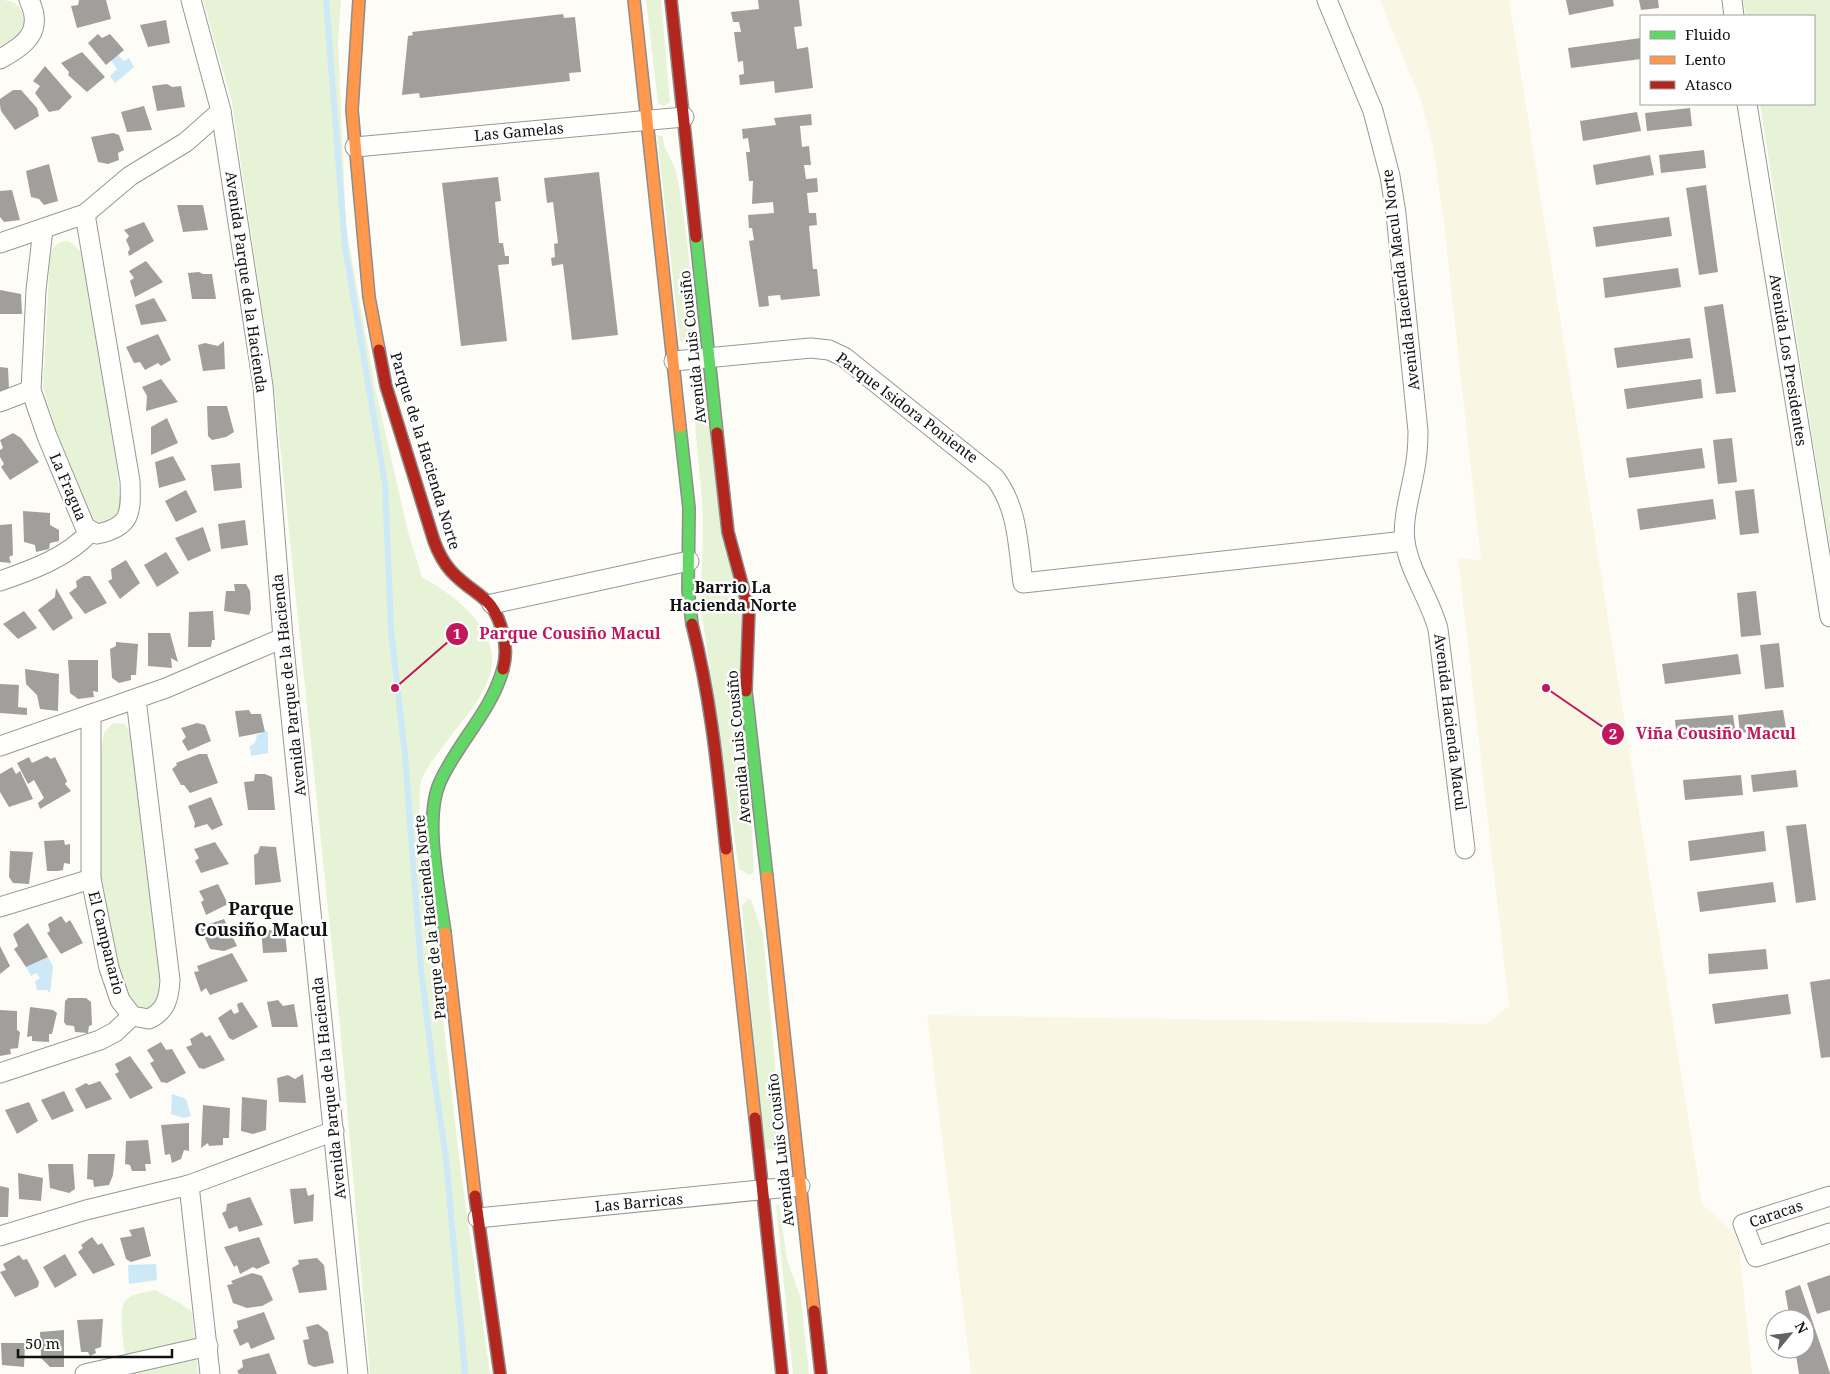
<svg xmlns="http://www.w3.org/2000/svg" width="1830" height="1374" viewBox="0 0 1830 1374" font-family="'Noto Serif',serif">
	<rect width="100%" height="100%" fill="#fdfcf7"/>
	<path fill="#f9f7e4" d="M1380,0H1509L1702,1204L1738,1236L1752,1374H971L927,1015L1486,1024L1509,1006L1458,558L1481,560L1443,215L1433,146L1420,98Z"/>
	<g fill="#e7f3d7">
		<path d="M0,0C19,0 22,9 26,27L16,38L0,46Z"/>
		<path d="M203,0H341L338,42L346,227L375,387L408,532L422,577C456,596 507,634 488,680C480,701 464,719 450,737C441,750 426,766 421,782C419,791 420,803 419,812L461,1173L490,1374H370L340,1025L275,396L232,102Z"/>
		<path d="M646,0H661L670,102L664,106L658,103Z"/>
		<path d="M1743,0H1830V549L1760,104H1814V16H1746Z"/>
		<path d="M657,135L663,136C662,149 675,162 677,176C687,230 692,286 697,341L694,344L680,341Z"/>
		<path d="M67,241L72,243L81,252L117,469L120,507L110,523L97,530L56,430L43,387L50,256C53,246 57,242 67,241Z"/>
		<path d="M703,368L741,610L754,872L750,875L739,869L700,601C702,568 704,534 702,500C699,458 691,416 697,373Z"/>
		<path d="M113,723L125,724L133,738L162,968L160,999C143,1015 139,1012 126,995L99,891L100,759L104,733Z"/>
		<path d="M748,899L751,900L763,934L783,1150L763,1149L742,906Z"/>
		<path d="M779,1204L787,1260L801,1299L809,1374H793L776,1205Z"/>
		<path d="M156,1290C165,1297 188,1305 192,1313L198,1374H129C126,1360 116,1310 126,1300C132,1293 147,1292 156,1290Z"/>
	</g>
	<g fill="#cde8f7">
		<path d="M118,55L124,61L129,58L134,67L115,83L110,76L117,69L111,60Z"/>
		<path d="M268,731V753L251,756L250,746L255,743L257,735Z"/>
		<path d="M48,957L53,967L50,993L47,990H37L35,981L40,978L36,973L31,976L26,967Z"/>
		<path d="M172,1094L186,1099L191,1116L183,1118L171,1114Z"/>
		<path d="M156,1264L157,1280L129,1284L128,1265Z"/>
	</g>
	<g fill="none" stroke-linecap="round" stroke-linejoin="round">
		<path stroke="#cde8f7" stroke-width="6" d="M326,0L345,247L385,483L391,629L405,755L421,968L433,1069L446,1158L465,1374"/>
	</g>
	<g fill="#a19f9c">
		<path d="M79,0H106L111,19L77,28L71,6L78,5Z"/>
		<path d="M758,0H799L802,26L794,27L797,49L808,47L813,88L775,93L774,81L740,85L739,75L744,74L743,61L738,62L734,32H741L739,22H733L731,12L759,9Z"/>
		<path d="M1566,0H1613L1614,6L1569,15Z"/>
		<path d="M1639,0H1658L1659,8L1641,10Z"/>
		<path d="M563,14L564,18L575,17L581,72L569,73L570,81L420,98L419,93L402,95L408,36L413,35L412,32Z"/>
		<path d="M166,20L170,43L148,47L140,25Z"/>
		<path d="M98,34L102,38L110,34L124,50L106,65L88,43Z"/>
		<path d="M1641,38V59L1571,68L1568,48Z"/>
		<path d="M82,52L105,77L87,92L68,75L69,72L61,63Z"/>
		<path d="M45,66L72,97L59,110L49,112L35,93L40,86L33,81Z"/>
		<path d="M167,84L172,87L181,86L185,107L157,111L152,86Z"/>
		<path d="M13,90H21L37,108L39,116L15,130L1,111L0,105V99Z"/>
		<path d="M144,106L152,130L127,132L121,112Z"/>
		<path d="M1690,108L1692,126L1647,131L1645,113Z"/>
		<path d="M1637,112L1641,131L1583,141L1580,121Z"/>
		<path d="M811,114L812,125L800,126L802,147L809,146L811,165H804L806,179L817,178L818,192L807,193L809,213H816L817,225L809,226L813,269H817L820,296L781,300L780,295L768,296L769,306L759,307L749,241L754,240L752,228H749L748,215L774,213L773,202L752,204L753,181H749L746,152H750L748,138L743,139L742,129L776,125L774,118Z"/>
		<path d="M113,133L119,135L124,150L118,153L119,160L108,164L98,162L91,137Z"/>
		<path d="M1704,150L1706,168L1661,173L1659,155Z"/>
		<path d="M1650,155L1654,175L1596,185L1593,165Z"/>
		<path d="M49,164L58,201L44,205L39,199L31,197L26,171Z"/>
		<path d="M599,172L618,335L572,340L563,264L552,266L551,258L555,257L554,244L558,243L553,202L547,203L544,178Z"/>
		<path d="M498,177L501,201L495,202L499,243H503L505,256H509V264L498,265L507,341L461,346L442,183Z"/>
		<path d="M1706,185L1718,272L1699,275L1686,188Z"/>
		<path d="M12,190L20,220L4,222L0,217V191Z"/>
		<path d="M177,205H203L208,230L183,232Z"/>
		<path d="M1669,217L1672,236L1596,247L1593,227Z"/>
		<path d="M144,222L154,241L129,256L128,252L130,249L126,240L129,236L124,230Z"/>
		<path d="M146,261L163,282L135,297L130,281L134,278L129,271Z"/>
		<path d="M1678,268L1681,287L1605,298L1603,278Z"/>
		<path d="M199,272L203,274H212L216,299H192L188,273Z"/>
		<path d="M0,290L21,294L22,314H0Z"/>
		<path d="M154,298L167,321L141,325L135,305Z"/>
		<path d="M1723,304L1736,392L1716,394L1704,307Z"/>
		<path d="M158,334L171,360L161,366L158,363L145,370L140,362L134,363L126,347Z"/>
		<path d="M1690,338L1693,358L1617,368L1614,348Z"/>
		<path d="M224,341L225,369L203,371L198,345L205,343L218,346Z"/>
		<path d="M0,367L8,368L9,389L0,392Z"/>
		<path d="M161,379L178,402L146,411L147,396L142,387Z"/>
		<path d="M1701,379L1703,398L1627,409L1624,389Z"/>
		<path d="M207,406H227L234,432L226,437L212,440L208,436Z"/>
		<path d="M167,418L178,443L151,455V427Z"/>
		<path d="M13,433L21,438L39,462L10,480L1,467L4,464L0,457V450L3,448L0,440Z"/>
		<path d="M1732,438L1737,482L1718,484L1713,440Z"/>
		<path d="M1702,448L1705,468L1629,478L1626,458Z"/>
		<path d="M173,456L186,480L159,488L155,462Z"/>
		<path d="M240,463L242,488L214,491L211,465Z"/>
		<path d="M1754,489L1759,533L1740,535L1735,491Z"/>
		<path d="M186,490L197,512L176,522L165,501Z"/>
		<path d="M1713,499L1716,519L1640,530L1637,509Z"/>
		<path d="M23,511L50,513V525L59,530V541L50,543L49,549L36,552L35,545L24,542Z"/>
		<path d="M245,520L248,545L221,549L218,524Z"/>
		<path d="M12,524L13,555L9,557L11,563L0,562V525Z"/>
		<path d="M203,527L211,551L188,561L175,538Z"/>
		<path d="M166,552L179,573L157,587L144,565Z"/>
		<path d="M126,560L140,583L120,599L108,581L112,579L111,569Z"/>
		<path d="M84,576H90L107,603L85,614L69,593L77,587L76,581Z"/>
		<path d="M234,584H246L250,591L251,609L249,615L224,611L226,591H235Z"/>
		<path d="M56,588L73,618L53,631L38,610L55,597Z"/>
		<path d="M1756,591L1761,635L1741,637L1737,593Z"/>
		<path d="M24,611L37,628L18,639L3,624Z"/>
		<path d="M213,611L215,640H212L211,647H188L189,612Z"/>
		<path d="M148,633H170L178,662L171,658L172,668L148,666Z"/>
		<path d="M116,642L138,644L136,675H131V680L119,683L112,678L110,649L116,646Z"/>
		<path d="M1779,643L1784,687L1765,689L1760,645Z"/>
		<path d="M1738,654L1741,674L1665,684L1662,664Z"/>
		<path d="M68,660H98V692L93,691L94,697L78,699L70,693Z"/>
		<path d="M25,669L59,674L58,711L40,709L37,695L26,684Z"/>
		<path d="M0,684L19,685L18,707L27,708V715L0,713Z"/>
		<path d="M249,710L251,714H261L265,732L239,737L235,711Z"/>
		<path d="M1783,710L1786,728L1740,733L1738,715Z"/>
		<path d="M1733,715L1736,735L1677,740L1675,720Z"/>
		<path d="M197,723L205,725L211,741L188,751L182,741L186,737L181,728Z"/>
		<path d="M199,754H207L218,783L190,793L184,785H181L172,769L177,765L176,763Z"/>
		<path d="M47,756L51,759L55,757L67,781L65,784L71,791L40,809L38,803L44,798L34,780L28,784L17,763L29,757L32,763Z"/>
		<path d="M12,767L16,774L20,771L33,799L9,807L0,792V774Z"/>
		<path d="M1796,770L1798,787L1753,792L1751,775Z"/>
		<path d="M255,774H265L272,777L275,810H248L244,782L254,781Z"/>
		<path d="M1741,775L1743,795L1685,800L1683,780Z"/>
		<path d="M211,797L223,825L212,830L207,824L194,828L195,823L188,806Z"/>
		<path d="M1806,824L1816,900L1796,903L1786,826Z"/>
		<path d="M1764,831L1766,851L1690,861L1688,841Z"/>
		<path d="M64,840L65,845L70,844V864L64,863L63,870L58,871H47L44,841Z"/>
		<path d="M215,842L229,864L201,873L195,861L199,858L194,849Z"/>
		<path d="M260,846L276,847L281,882L255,885L254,855L258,853Z"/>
		<path d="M10,851L33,852L29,884L13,883L9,877Z"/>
		<path d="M1773,882L1776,902L1700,912L1697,892Z"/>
		<path d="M218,884L228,904L206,915L201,902L204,900L199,891Z"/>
		<path d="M61,916L66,923L70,920L83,943L61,954L47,933L50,931L48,924Z"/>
		<path d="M224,919L237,946L224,951L210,949L200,927Z"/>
		<path d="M28,923L48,957L26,967L14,949L18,946L13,934Z"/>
		<path d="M261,929L285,932L287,952L263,953Z"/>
		<path d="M0,946L10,966L0,974Z"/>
		<path d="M1766,949L1768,969L1709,974L1708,954Z"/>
		<path d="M232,953L248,981L210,995L206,988L201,992L194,972L199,971L197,966Z"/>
		<path d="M1830,979V1057L1821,1058L1810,982Z"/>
		<path d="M1788,994L1791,1014L1715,1024L1712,1004Z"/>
		<path d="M68,998H86L91,1002L92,1025L89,1026L88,1033L75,1032L74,1026L66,1025L64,1022L65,1001Z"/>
		<path d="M278,1000L283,1006L294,1004L298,1027H272L267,1002Z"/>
		<path d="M242,1002L258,1027L233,1040L229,1038L218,1018L231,1009L234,1014L239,1012L237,1004Z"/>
		<path d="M30,1007L53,1010L57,1013L52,1034H49V1042L32,1041V1036L27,1037Z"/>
		<path d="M0,1010L17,1011V1030L20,1032L18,1048L10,1049L11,1054L0,1056Z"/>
		<path d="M202,1032L206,1037L210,1035L225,1060L204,1069L199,1068L186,1047L192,1045L190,1039Z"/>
		<path d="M161,1042L166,1050L172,1049L186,1073L167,1083L161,1082L150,1063L154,1061L147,1050Z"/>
		<path d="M130,1056L153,1088L130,1099L115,1074L119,1072L115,1064Z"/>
		<path d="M303,1074L306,1103L279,1102L277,1078L288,1075L295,1079Z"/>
		<path d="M100,1081L112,1099L86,1109L75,1089L86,1083L89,1085Z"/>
		<path d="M64,1091L74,1111L52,1120L41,1100Z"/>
		<path d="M242,1097L267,1100L266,1130L253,1134L241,1131Z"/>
		<path d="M29,1102L38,1121L17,1134L5,1110Z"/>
		<path d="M203,1105L230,1108L229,1138H223V1145L209,1146L208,1143L201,1148Z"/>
		<path d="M189,1123V1151L184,1150L181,1159L172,1163L170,1154L165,1155L161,1125Z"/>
		<path d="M148,1140L151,1164H145L146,1171H132L130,1165L125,1164L126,1141Z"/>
		<path d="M88,1154H115L113,1175L109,1185L94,1187L93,1180L87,1179Z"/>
		<path d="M48,1164H73L75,1189L69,1193L50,1188Z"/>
		<path d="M18,1173L43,1178L41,1201L19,1199Z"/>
		<path d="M0,1186L9,1188L8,1217H0Z"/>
		<path d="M306,1188L308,1196L314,1194L313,1221L294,1224L290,1189Z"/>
		<path d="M250,1197L263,1225L239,1232L237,1226L229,1229L222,1213L226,1211L227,1204Z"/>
		<path d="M144,1227L151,1256L131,1262L126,1259L120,1238L132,1236L129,1230Z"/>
		<path d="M92,1237L98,1245L102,1243L115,1265L93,1274L78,1252L83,1248L81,1245Z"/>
		<path d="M259,1237L270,1263L257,1269L253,1267L240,1274L237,1265L234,1267L224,1247Z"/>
		<path d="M65,1254L77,1275L55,1288L43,1267Z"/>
		<path d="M19,1255L23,1260L27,1259L39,1282L38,1287L15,1297L0,1272L6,1270L3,1264Z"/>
		<path d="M317,1258L324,1265L327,1290L299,1293L292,1268L299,1264L298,1260Z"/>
		<path d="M252,1273L262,1276L273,1300L262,1306L247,1308L233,1303L227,1285L233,1284L231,1281Z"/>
		<path d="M1830,1275V1310L1817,1314L1807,1283Z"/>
		<path d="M1800,1285L1830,1373V1374H1799L1795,1349H1805V1319H1790L1785,1291Z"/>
		<path d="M264,1312L275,1339L251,1349L248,1342L240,1346L233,1330L238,1328L237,1321Z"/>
		<path d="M103,1319L101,1347L95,1349L96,1353L90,1356L88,1352H81L77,1320Z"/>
		<path d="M318,1324L328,1332L334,1363L314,1367L308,1364L303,1340L309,1339L306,1327Z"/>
		<path d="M64,1330V1367H50L41,1358L40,1332Z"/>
		<path d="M1,1343H25L24,1367L2,1365Z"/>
		<path d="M269,1353L277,1374H239L237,1371L243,1367L242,1360Z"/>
	</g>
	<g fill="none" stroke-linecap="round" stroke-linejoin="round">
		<g stroke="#979795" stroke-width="21">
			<g id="street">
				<path d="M191,0L221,111L263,386L283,638L358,1374"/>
				<path d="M1327,0L1373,111L1390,176L1396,214L1418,431C1418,445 1417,459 1414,473C1410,495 1402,520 1405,542C1410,573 1430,599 1438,629L1465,849"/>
				<path d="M1732,0L1734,16"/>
				<path d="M0,59C26,45 44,31 29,0"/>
				<path d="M1747,104L1830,617"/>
				<path d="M355,147L684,117"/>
				<path d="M43,229L36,290L31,390L47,436L85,527L97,534C132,527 131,512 130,481L85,214"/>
				<path d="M0,243L85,214L130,176L186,142L221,111"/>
				<path d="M674,361L811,348L829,350L844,357L995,478C1018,508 1018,546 1023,583L1405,541"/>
				<path d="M0,402L31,390"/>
				<path d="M0,581C32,570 68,557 90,532"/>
				<path d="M492,604L689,561"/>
				<path d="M91,714V879L109,968L120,1000L132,1016L149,1019C166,1011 169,998 170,980L136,699"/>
				<path d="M0,746L166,688L283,638"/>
				<path d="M0,907L91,879"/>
				<path d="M0,1073L100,1040L115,1032L132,1016"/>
				<path d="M189,1185L210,1374"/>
				<path d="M1830,1196L1743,1224L1756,1257L1830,1233"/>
				<path d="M478,1218L800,1186"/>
				<path d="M0,1236L86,1210L189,1185L334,1131"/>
				<path d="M85,1374L208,1346"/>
			</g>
		</g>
		<g stroke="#8e8d8b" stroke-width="14">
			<g id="fast">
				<path d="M696,237L717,433"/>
				<path d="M680,427L689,508L688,589L692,624"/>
				<path d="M746,691L767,877"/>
				<path d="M445,933C440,892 423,819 440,782C458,742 491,712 503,669"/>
			</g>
		</g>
		<g stroke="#8e8d8b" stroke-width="14">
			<g id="slow">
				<path d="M359,0L352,110L369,297L379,350"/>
				<path d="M634,0L680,427"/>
				<path d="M726,849L755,1118"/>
				<path d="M767,877L814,1311"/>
				<path d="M445,933L475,1196"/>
			</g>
		</g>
		<g stroke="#8e8d8b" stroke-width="14">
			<g id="jam">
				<path d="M671,0L696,237"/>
				<path d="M379,350L386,386L434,541C438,552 443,562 451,571C476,598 493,593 503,634C506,645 506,658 503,669"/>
				<path d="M717,433L728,532L749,610L746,691"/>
				<path d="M692,624C711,698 718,773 726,849"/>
				<path d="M755,1118L782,1374"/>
				<path d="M475,1196L500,1374"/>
				<path d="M814,1311L821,1374"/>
			</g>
		</g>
		<use href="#street" stroke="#fffffe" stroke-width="19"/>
		<use href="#fast" stroke="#63d668" stroke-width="11"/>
		<use href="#slow" stroke="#ff974d" stroke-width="11"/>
		<use href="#jam" stroke="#b3261e" stroke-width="11"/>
	</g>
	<g text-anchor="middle" stroke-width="5" stroke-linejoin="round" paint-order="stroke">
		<g font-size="15" fill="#111" stroke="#fff">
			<text transform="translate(519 132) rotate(-5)" y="5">Las Gamelas</text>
			<text transform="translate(1401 280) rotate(-97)" y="5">Avenida Hacienda Macul Norte</text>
			<text transform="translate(246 282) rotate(82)" y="5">Avenida Parque de la Hacienda</text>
			<text transform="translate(693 347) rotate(-96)" y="5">Avenida Luis Cousiño</text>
			<text transform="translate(1788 360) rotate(81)" y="5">Avenida Los Presidentes</text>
			<text transform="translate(907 408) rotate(37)" y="5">Parque Isidora Poniente</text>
			<text transform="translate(425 451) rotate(73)" y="5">Parque de la Hacienda Norte</text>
			<text transform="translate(68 487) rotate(67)" y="5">La Fragua</text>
			<text transform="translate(289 685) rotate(-96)" y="5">Avenida Parque de la Hacienda</text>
			<text transform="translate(1450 722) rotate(83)" y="5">Avenida Hacienda Macul</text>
			<text transform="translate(739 747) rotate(-95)" y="5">Avenida Luis Cousiño</text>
			<text transform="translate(430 917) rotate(-96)" y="5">Parque de la Hacienda Norte</text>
			<text transform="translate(106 943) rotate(76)" y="5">El Campanario</text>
			<text transform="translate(329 1088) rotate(-96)" y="5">Avenida Parque de la Hacienda</text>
			<text transform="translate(781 1150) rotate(-96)" y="5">Avenida Luis Cousiño</text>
			<text transform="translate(639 1203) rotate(-5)" y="5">Las Barricas</text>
			<text transform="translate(1776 1214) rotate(-19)" y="5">Caracas</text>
		</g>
		<g font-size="16" font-weight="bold" fill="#111" stroke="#fff">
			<text x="733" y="593">Barrio La<tspan x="733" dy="18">Hacienda Norte</tspan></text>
		</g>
		<g font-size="18" font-weight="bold" fill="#111" stroke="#fff">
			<text x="261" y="915">Parque<tspan x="261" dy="21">Cousiño Macul</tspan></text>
		</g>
	</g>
	<path fill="none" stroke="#c2185b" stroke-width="2" d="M395 688L457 634M1546 688L1613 734"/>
	<g fill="#c2185b" stroke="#fff" stroke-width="2">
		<circle cx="395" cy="688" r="5"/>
		<circle cx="1546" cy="688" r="5"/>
		<circle cx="457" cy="634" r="12"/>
		<circle cx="1613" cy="734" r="12"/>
	</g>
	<g font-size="15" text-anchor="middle" font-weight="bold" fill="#fff">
		<text x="457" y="639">1</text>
		<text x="1613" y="739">2</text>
	</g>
	<g font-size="16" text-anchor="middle" font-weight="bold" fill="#c2185b" stroke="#fff" stroke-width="5" stroke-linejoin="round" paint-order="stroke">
		<text x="570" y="639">Parque Cousiño Macul</text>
		<text x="1716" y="739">Viña Cousiño Macul</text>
	</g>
	<rect x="1640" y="15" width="175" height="90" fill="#ffffff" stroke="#a0a0a0"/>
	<rect x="1650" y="31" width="25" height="8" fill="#63d668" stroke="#a0a0a0"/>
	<text x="1685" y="40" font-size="15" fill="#111111">Fluido</text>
	<rect x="1650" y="56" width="25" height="8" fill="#ff974d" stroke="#a0a0a0"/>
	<text x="1685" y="65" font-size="15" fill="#111111">Lento</text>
	<rect x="1650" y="81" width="25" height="8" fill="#b3261e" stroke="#a0a0a0"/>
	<text x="1685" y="90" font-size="15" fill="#111111">Atasco</text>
	<g transform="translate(1790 1334) rotate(61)"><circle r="24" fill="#ffffff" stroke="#a0a0a0"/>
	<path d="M0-4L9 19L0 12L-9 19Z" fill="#646362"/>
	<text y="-8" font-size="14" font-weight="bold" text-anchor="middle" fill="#111111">N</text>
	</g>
	<path d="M18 1349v8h154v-8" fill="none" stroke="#111111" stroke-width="2.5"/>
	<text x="25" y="1349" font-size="15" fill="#111111" stroke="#ffffff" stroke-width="4" paint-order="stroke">50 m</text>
</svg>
